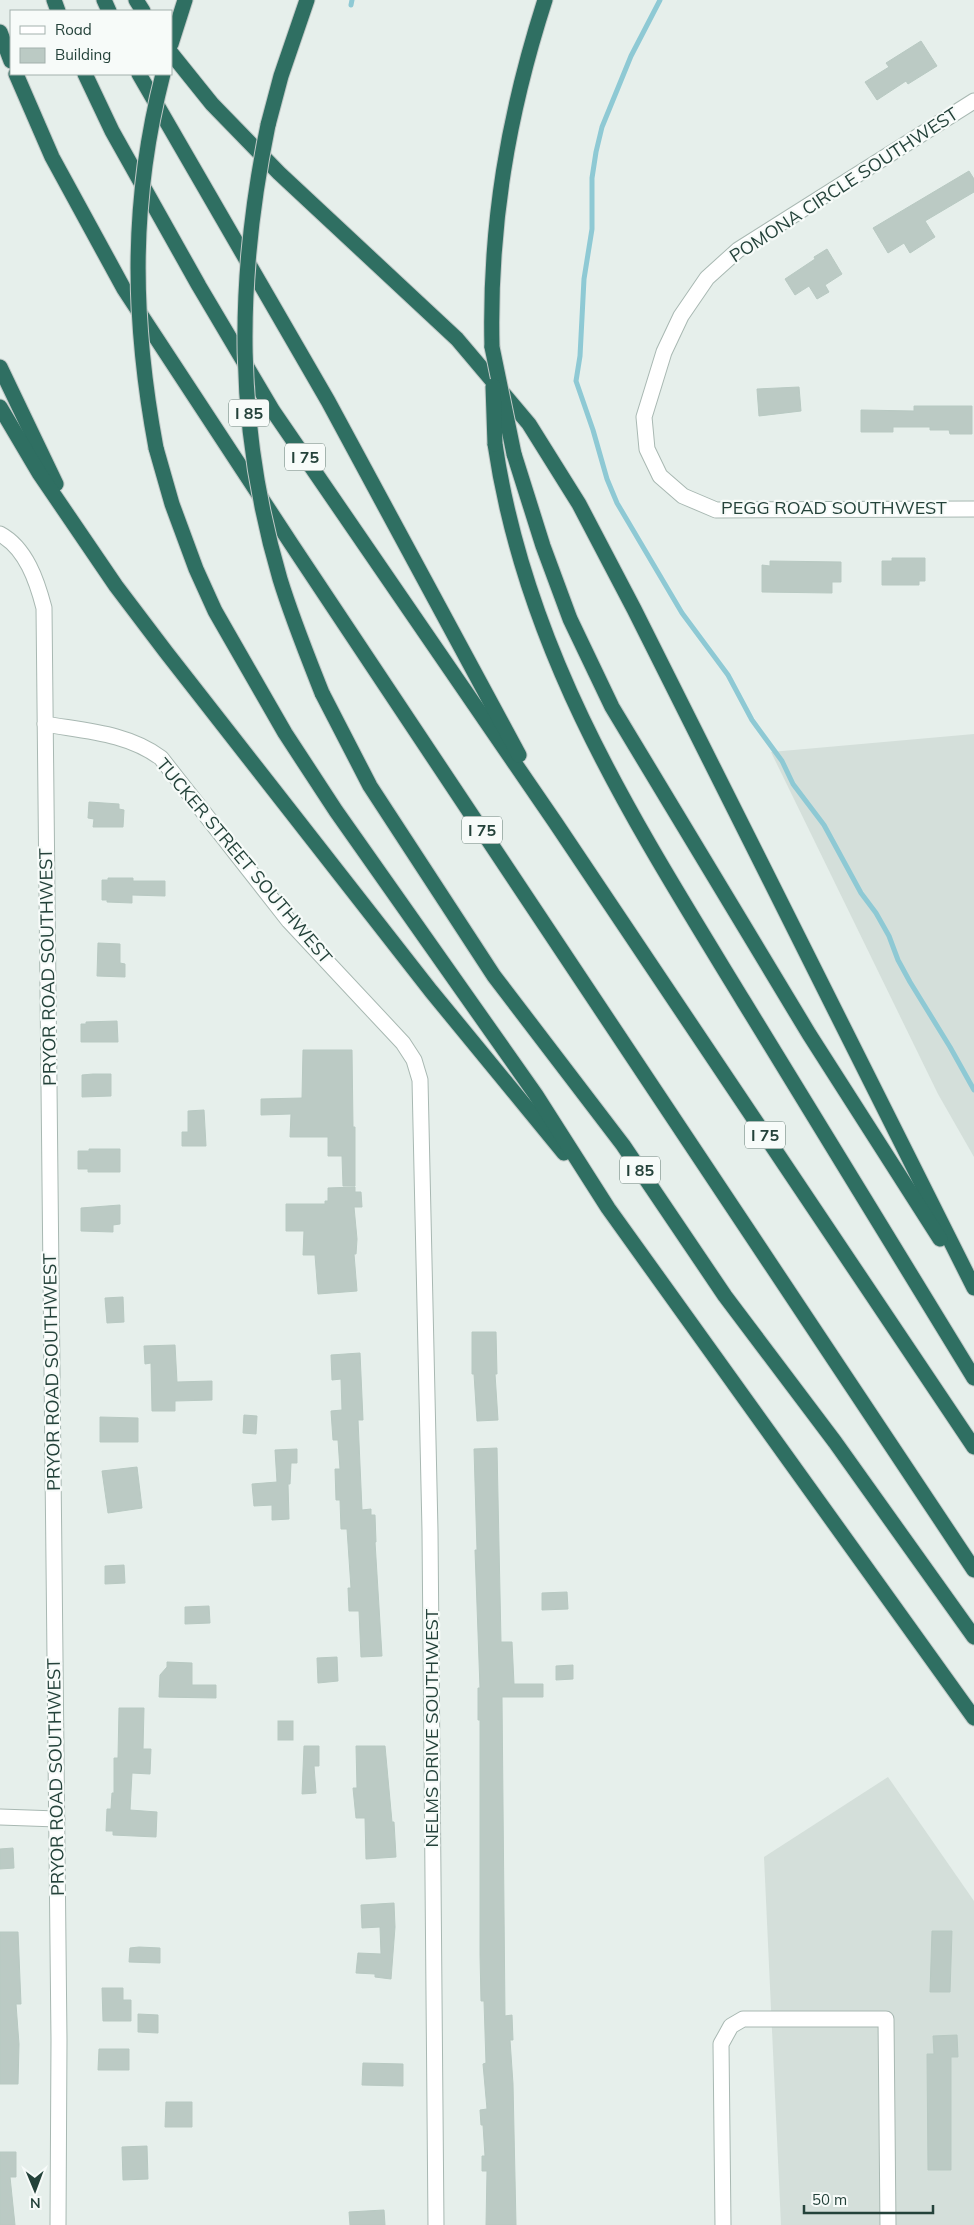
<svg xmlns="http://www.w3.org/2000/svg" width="974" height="2225" viewBox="0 0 974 2225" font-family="Mulish,sans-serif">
	<rect width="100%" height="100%" fill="#e6efeb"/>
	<g fill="#d4dfda">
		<path d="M974,734V1157L938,1094L771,752Z"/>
		<path d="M888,1777L974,1901V2225H781L764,1857Z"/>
	</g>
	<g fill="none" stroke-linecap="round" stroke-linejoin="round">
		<g stroke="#8ec9d4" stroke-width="5">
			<path d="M660,0L631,56L602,127L596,152L592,178V229L584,279L580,356L576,381L593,430L607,479L617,503L682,613L728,675L752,720L782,761L793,784L824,825L861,893L876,913L889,936L898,960L910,982L950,1047L974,1090"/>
			<path d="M351,5L352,0"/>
		</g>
	</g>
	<g fill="#bbcac4" stroke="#b8c9c2">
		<path d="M921,41L937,66L908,84L906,81L877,100L865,82L889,67L886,63Z"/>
		<path d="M969,171L974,179V192L925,221L935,237L910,253L904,243L888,253L873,228Z"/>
		<path d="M827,249L842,274L825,285L829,292L817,299L809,286L795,295L785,279L815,259L814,257Z"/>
		<path d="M799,387L801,411L759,416L757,389Z"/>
		<path d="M914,406H972V434H950L949,430H930V427H893V432H861V410L914,411Z"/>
		<path d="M892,558H925V581H919V585H882V561H892Z"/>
		<path d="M770,561L841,562V582H832V593L762,592V565L770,566Z"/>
		<path d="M89,802L119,804V809L124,810L123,827H93L94,819L88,818Z"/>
		<path d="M108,878H133V881H165V896L132,895V903L107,902V900H102V880H108Z"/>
		<path d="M98,943L120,944V963L125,964V977L97,976Z"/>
		<path d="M117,1021L118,1042H81V1024H86V1022Z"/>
		<path d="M303,1050H352L353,1127H355V1186H343L342,1156H328V1137H290L291,1114L261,1115V1099L302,1098Z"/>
		<path d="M93,1074H111V1096L82,1097V1075Z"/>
		<path d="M204,1110L206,1146H182V1132H188V1111Z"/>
		<path d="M89,1149H120V1172H88V1169H78V1151H89Z"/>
		<path d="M355,1187V1192H361L362,1207H354L357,1239L356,1254H354L357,1291L318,1294L315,1255H303L304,1231H286V1204H325V1201H328V1188Z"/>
		<path d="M120,1205V1224L113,1225V1232L81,1231V1208Z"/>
		<path d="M123,1297L124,1322L107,1323L105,1298Z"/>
		<path d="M472,1332H496L497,1374H495L498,1420L477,1421L474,1374H472Z"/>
		<path d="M175,1345L177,1382L212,1381V1400L175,1401V1411H152L151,1363L145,1364L144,1346Z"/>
		<path d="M360,1353L363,1420H358L362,1510L371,1509V1515H375L376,1542H375L382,1656L361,1657L359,1611H349L348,1588H351L347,1529H341L340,1500H336L335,1469H340L338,1440H333L331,1411L342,1410L341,1379L332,1380L331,1355Z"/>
		<path d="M244,1415L257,1416L256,1434L243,1433Z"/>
		<path d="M100,1417L138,1418V1442H100Z"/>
		<path d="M497,1448L501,1642H512L514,1684H543V1697H502L505,2016L512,2015L513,2040H510L513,2084L516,2225H486L487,2171H482V2156H485L483,2125H481L480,2110L487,2109L483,2064L486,2063L484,2001H481L480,1954V1720H478V1688H480L475,1550H477L474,1449Z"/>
		<path d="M297,1449V1463H291L290,1484H288L289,1519L272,1520V1505L254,1506L252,1484L277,1482L275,1450Z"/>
		<path d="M137,1467L142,1508L108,1513L102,1471Z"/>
		<path d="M124,1565L125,1583L105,1584V1566Z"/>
		<path d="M567,1592L568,1609L542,1610V1593Z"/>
		<path d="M209,1606L210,1623L185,1624V1607Z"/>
		<path d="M337,1657L338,1681L318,1683L317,1658Z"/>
		<path d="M167,1662L192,1663V1685H216V1698L159,1697L160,1675L167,1667Z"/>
		<path d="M573,1665V1679L556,1680V1666Z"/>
		<path d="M119,1708H144L143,1749H151L150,1774L132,1773L130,1810L157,1812L156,1837L113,1835V1831H106L107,1809H111L112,1793H114V1758H118Z"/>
		<rect x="278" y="1721" width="15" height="19"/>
		<path d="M304,1746H319V1766H314L316,1793L302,1794Z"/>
		<path d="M356,1746H385L392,1822H394L396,1857L366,1859L365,1818H356L353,1788H357Z"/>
		<path d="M13,1848L14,1868L0,1869V1849Z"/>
		<path d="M394,1903L395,1927L391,1979L375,1977V1974L356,1973L358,1953L381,1954L380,1927L362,1928L361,1905Z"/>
		<path d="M932,1931H952L950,1992H930Z"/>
		<path d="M0,1932H18L21,2004H16L19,2044L18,2084H0Z"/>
		<path d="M139,1947L160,1948V1963L129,1962L130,1948Z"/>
		<path d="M102,1988H123V2000H131V2021H103Z"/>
		<path d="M138,2014L158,2015V2033L138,2032Z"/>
		<path d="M957,2035L958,2057H951V2170H928L927,2054H934L933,2036Z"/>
		<path d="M99,2049H129V2070H98Z"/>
		<path d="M363,2063L403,2064V2086L362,2085Z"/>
		<path d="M166,2102H192V2127H165Z"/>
		<path d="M147,2146L148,2179L123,2180L122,2147Z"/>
		<path d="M0,2152H16V2177H10L15,2225H0Z"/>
		<path d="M384,2210L385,2225H350L349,2212Z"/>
	</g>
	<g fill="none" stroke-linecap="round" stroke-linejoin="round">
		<g stroke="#a8b8b2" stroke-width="17">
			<g id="minor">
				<path d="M974,101L738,250L707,278L681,316L664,352L644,417L647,449L660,476L683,496L716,510L974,509"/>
				<path d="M0,534C26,548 37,581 44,608L59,2040L58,2225"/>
				<path d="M45,724C85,731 128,733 161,758L289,921L403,1043L414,1060L420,1080L430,1531L436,2225"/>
				<path d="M0,1817L57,1819"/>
				<path d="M723,2225L721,2044L731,2026L743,2019H886L888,2225"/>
			</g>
		</g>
		<g stroke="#c2cac8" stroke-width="17">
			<g id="highway">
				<path d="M54,0L58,11"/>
				<path d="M104,0L109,11"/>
				<path d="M136,0L143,11"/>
				<path d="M0,32L11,61"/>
				<path d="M171,44L185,0"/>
				<path d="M171,53L212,104L279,173L457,339L529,424L579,504L634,609L974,1288"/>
				<path d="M16,74L52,157L124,289L292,545L974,1570"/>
				<path d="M85,74L112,131L199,286L273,411L555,822L974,1447"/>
				<path d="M139,74L328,401L519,755"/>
				<path d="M268,125L281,76L307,0"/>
				<path d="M492,347C489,226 508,115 545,0"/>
				<path d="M0,367L56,484"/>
				<path d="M0,407L39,473L116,586L166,652L431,991L564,1153"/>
				<path d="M495,444C526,655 635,823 744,1002C821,1127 897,1253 974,1378"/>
				<path d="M156,448L172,504L196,569L215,611L285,733L336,811L536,1095L608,1208L974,1718"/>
				<path d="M514,454L543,546L570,619L612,707L809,1034L940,1239"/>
				<path d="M322,693L370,786L494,976L623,1145L725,1296L835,1442L974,1637"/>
			</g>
		</g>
		<use href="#minor" stroke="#fff" stroke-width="15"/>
		<use href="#highway" stroke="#2f6f62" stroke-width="15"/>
		<g stroke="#c2cac8" stroke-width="17" stroke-linecap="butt">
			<g id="highway-bridge">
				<path d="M268,125C236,280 235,426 280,579C292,618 307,655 322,693"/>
				<path d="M492,347L514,454"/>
				<path d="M493,386L495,444"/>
				<path d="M156,448C132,319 130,202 163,74"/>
			</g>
		</g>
		<use href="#highway-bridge" stroke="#2f6f62" stroke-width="15"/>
	</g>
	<g text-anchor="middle" stroke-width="4.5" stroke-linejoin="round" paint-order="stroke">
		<g fill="#f7fbf9" stroke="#637a73" stroke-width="1">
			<rect x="229" y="399.5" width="40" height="27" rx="4"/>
			<rect x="285" y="443.5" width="40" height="27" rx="4"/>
			<rect x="462" y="816.5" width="40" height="27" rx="4"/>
			<rect x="745" y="1121.5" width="40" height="27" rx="4"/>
			<rect x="620" y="1156.5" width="40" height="27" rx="4"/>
		</g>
		<g font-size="16" font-weight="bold" fill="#24423a">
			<text x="249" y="419">I 85</text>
			<text x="305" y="463">I 75</text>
			<text x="482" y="836">I 75</text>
			<text x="765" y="1141">I 75</text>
			<text x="640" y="1176">I 85</text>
		</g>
		<g font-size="18" fill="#24423a" stroke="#f7fbf9">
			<text transform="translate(844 185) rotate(-33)" y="6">POMONA CIRCLE SOUTHWEST</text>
			<text x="834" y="514">PEGG ROAD SOUTHWEST</text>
			<text transform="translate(244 861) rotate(50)" y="6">TUCKER STREET SOUTHWEST</text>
			<text transform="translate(48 967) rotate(-91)" y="6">PRYOR ROAD SOUTHWEST</text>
			<text transform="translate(52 1372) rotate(-91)" y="6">PRYOR ROAD SOUTHWEST</text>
			<text transform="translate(432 1728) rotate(-90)" y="6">NELMS DRIVE SOUTHWEST</text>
			<text transform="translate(56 1777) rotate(-91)" y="6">PRYOR ROAD SOUTHWEST</text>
		</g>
	</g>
	<rect x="10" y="10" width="162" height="65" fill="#f7fbf9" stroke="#a3b1ad"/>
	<rect x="20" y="26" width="25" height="8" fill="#ffffff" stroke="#a3b1ad"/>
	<text x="55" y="35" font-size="15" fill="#24423a">Road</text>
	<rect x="20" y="48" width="25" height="15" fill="#bbcac4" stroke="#a3b1ad"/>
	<text x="55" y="60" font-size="15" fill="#24423a">Building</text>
	<g transform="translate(35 2190) rotate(179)" stroke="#f7fbf9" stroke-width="4" paint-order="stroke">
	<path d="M0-4L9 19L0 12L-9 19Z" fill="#24423a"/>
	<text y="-8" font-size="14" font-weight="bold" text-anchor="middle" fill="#24423a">N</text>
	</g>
	<path d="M804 2205v8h129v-8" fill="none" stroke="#24423a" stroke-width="2.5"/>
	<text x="812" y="2205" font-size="15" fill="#24423a" stroke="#f7fbf9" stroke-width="4" paint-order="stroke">50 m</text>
</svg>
